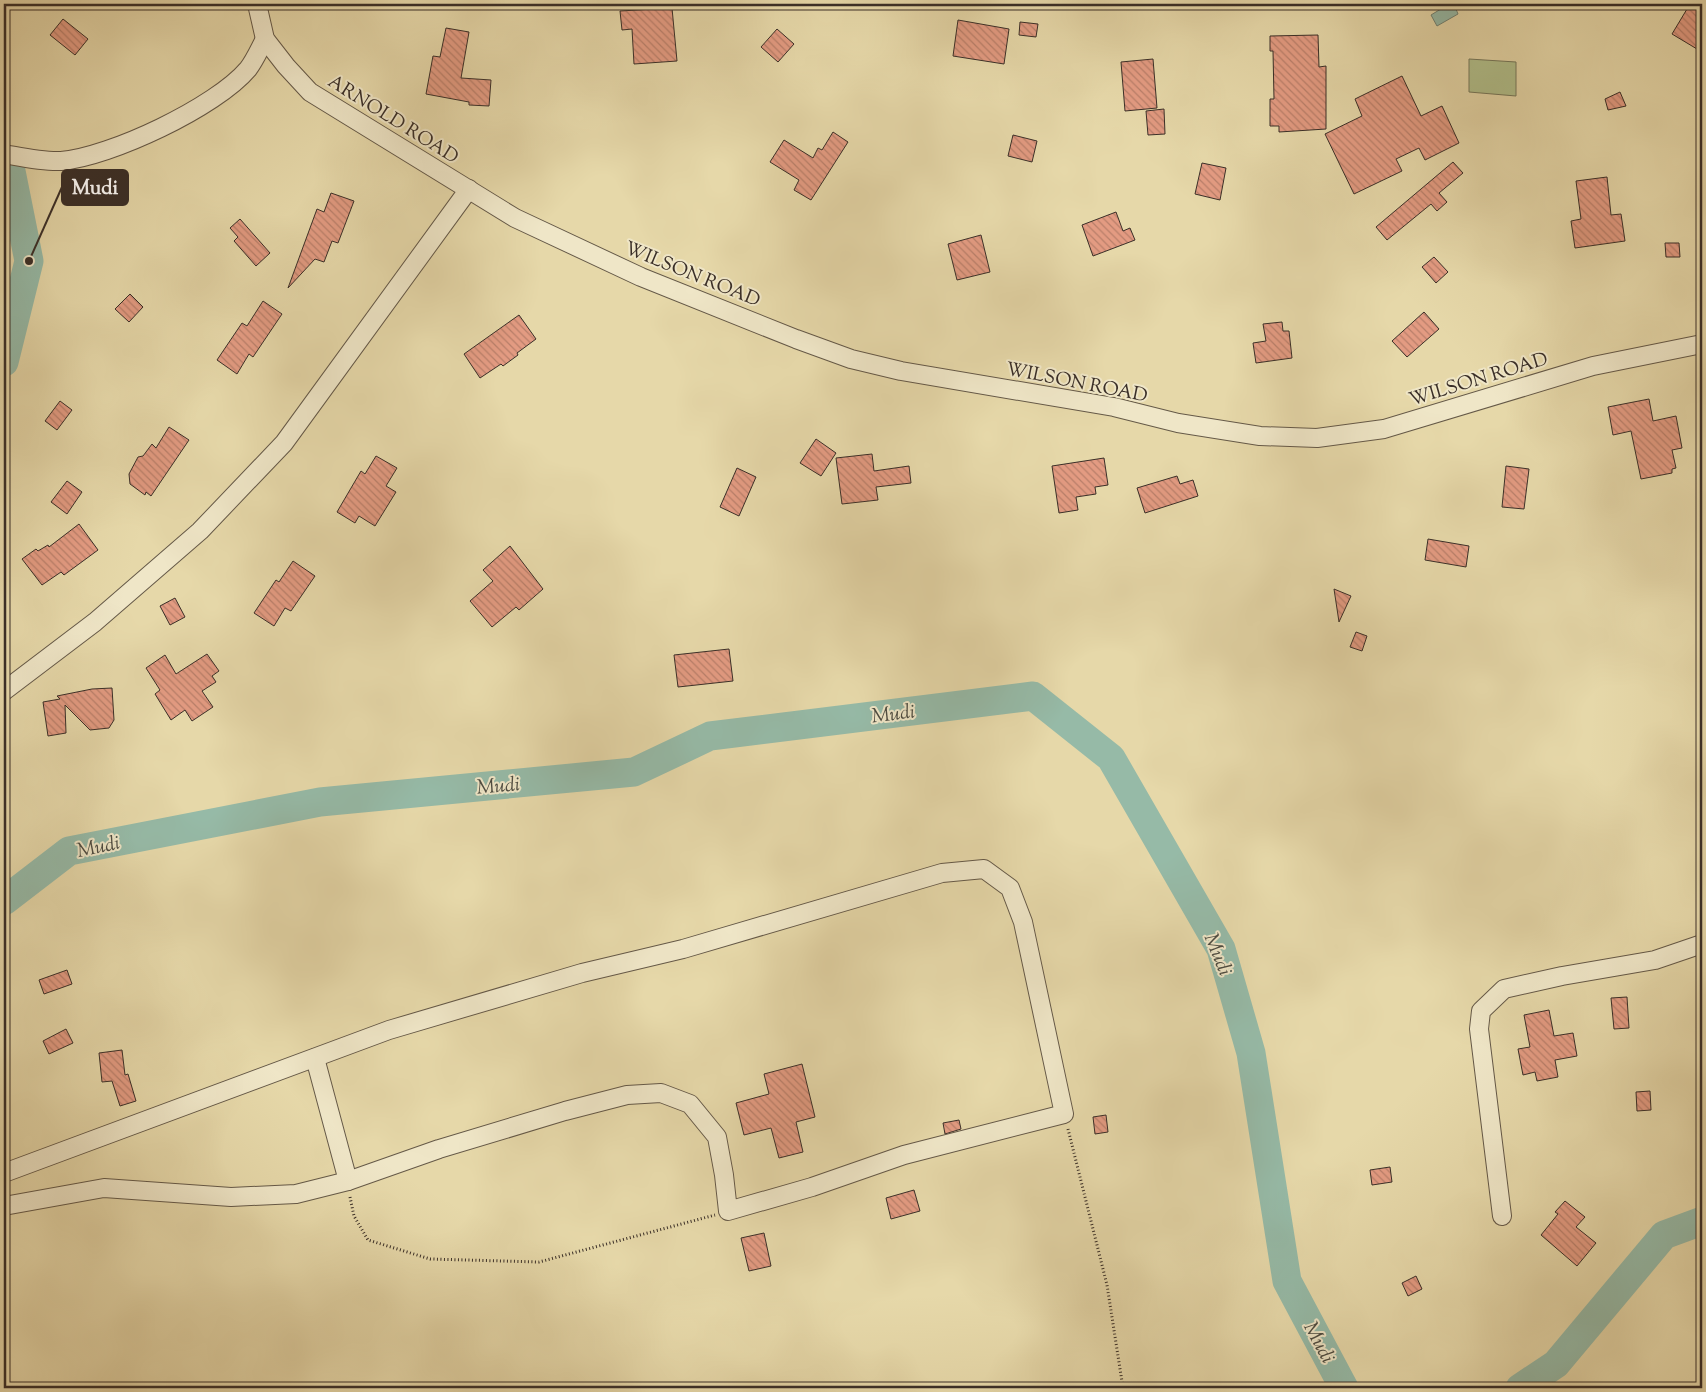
<svg xmlns="http://www.w3.org/2000/svg" width="1706" height="1392" viewBox="0 0 1706 1392" font-family="'Sorts Mill Goudy',serif">
	<defs>
		<pattern id="building-back-hatch" width="6" height="6" patternUnits="userSpaceOnUse" patternTransform="scale(1.25)"><rect width="6" height="6" fill="#e39b82"/><path d="M-1 5l2 2M0 0l6 6M5-1l2 2" fill="none" stroke="#b97f6a"/></pattern>
	</defs>
	<rect width="100%" height="100%" fill="#e6d8a9"/>
	<filter id="stains"><feTurbulence type="fractalNoise" baseFrequency=".004" numOctaves="4"/><feColorMatrix values="0 0 0 0 .2 0 0 0 0 .09 0 0 0 0 .02 0 0 0 .5 -.17"/></filter>
	<radialGradient id="worn" r=".72"><stop offset=".6" stop-color="#630" stop-opacity="0"/><stop offset="1" stop-color="#630" stop-opacity=".3"/></radialGradient>
	<path fill="#b1bf8b" stroke="#76775a" d="M1469,59L1516,62V96L1469,92Z"/>
	<path fill="#96baa7" stroke="#718274" d="M1449,4H1454L1458,14L1437,26L1431,15Z"/>
	<g fill="none" stroke-linecap="round" stroke-linejoin="round">
		<g stroke="#96baa7" stroke-width="29">
			<path d="M4,162L10,166L29,261L4,362"/>
			<path d="M4,901L69,851L320,802L634,772L710,736L1033,696L1111,758L1221,949L1251,1053L1287,1281L1344,1388"/>
			<path d="M1520,1388L1556,1364L1664,1235L1702,1221"/>
		</g>
	</g>
	<g fill="url(#building-back-hatch)" stroke="#3a2f28">
		<path d="M1690,4H1702V52L1672,34Z"/>
		<path d="M672,8L677,61L634,64L632,29L622,30L620,11Z"/>
		<path d="M63,19L88,39L75,55L50,35Z"/>
		<path d="M958,20L1009,29L1004,64L953,56Z"/>
		<path d="M1020,22L1038,24L1036,37L1019,35Z"/>
		<path d="M446,28L469,32L461,78L491,80L489,106L469,105V102L426,94L433,56L440,57Z"/>
		<path d="M777,29L794,44L778,62L761,47Z"/>
		<path d="M1318,35L1319,67L1326,66V129L1279,132V126H1270V99H1274L1273,51H1270V36Z"/>
		<path d="M1153,59L1157,108L1125,111L1121,62Z"/>
		<path d="M1402,76L1421,116L1442,106L1459,143L1425,160L1419,148L1396,159L1402,171L1354,194L1325,134L1362,116L1355,99Z"/>
		<path d="M1620,92L1626,106L1608,110L1605,99Z"/>
		<path d="M1164,109L1165,134L1148,135L1146,111Z"/>
		<path d="M833,132L848,142L811,200L794,190L799,180L770,162L784,140L813,158L818,148L822,150Z"/>
		<path d="M1013,135L1037,141L1032,162L1008,156Z"/>
		<path d="M1453,162L1463,173L1439,193L1447,202L1437,211L1431,204L1387,240L1376,227Z"/>
		<path d="M1202,163L1226,168L1220,200L1195,194Z"/>
		<path d="M1607,177L1611,215L1621,214L1625,241L1575,248L1571,221L1581,219L1576,181Z"/>
		<path d="M331,193L354,201L338,243L332,241L324,262L315,259L288,288L317,209L324,212Z"/>
		<path d="M1116,212L1123,231L1130,228L1135,240L1093,256L1082,225Z"/>
		<path d="M240,219L270,253L256,266L234,241L238,237L230,228Z"/>
		<path d="M981,235L990,272L957,280L948,244Z"/>
		<path d="M1665,243H1679L1680,257H1666Z"/>
		<path d="M1434,257L1448,272L1436,283L1422,267Z"/>
		<path d="M130,294L143,307L129,322L115,309Z"/>
		<path d="M263,301L282,314L253,357L249,354L237,374L217,360L242,323L247,326Z"/>
		<path d="M1424,312L1439,329L1407,357L1392,341Z"/>
		<path d="M519,315L536,339L517,353L518,355L503,366L501,364L480,378L464,354Z"/>
		<path d="M1282,322L1283,331H1289L1292,358L1256,363L1253,343L1266,341L1263,324Z"/>
		<path d="M1649,399L1653,421L1676,416L1682,448L1672,450L1676,468L1672,469V473L1641,479L1631,431L1613,435L1608,407Z"/>
		<path d="M60,401L72,410L57,430L45,421Z"/>
		<path d="M169,427L189,440L151,496L146,492L145,495L130,484L129,474L138,457L143,456L152,444L156,448Z"/>
		<path d="M816,439L836,453L821,476L800,463Z"/>
		<path d="M872,454L874,471L909,466L911,483L876,487L878,500L842,504L836,458Z"/>
		<path d="M376,456L397,468L386,486L396,492L375,526L359,516L355,523L337,512L361,471L365,474Z"/>
		<path d="M1104,458L1108,485L1095,487L1096,494L1076,497L1078,510L1059,513L1052,466Z"/>
		<path d="M1506,466L1529,469L1524,509L1502,507Z"/>
		<path d="M737,468L756,477L739,516L720,507Z"/>
		<path d="M1177,476L1180,484L1193,480L1198,496L1145,513L1137,488Z"/>
		<path d="M67,481L82,492L67,514L51,502Z"/>
		<path d="M79,524L98,550L64,575L61,572L42,585L22,559L36,549L38,551L48,545L49,547Z"/>
		<path d="M1428,539L1469,546L1466,567L1425,560Z"/>
		<path d="M510,546L543,589L519,610L516,607L492,627L470,601L493,581L483,570Z"/>
		<path d="M293,561L315,576L291,611L285,608L274,626L254,613L276,580L279,582Z"/>
		<path d="M1334,589L1351,596L1339,622Z"/>
		<path d="M175,598L185,617L170,625L160,606Z"/>
		<path d="M1356,632L1367,636L1362,651L1350,647Z"/>
		<path d="M729,649L733,681L678,687L674,655Z"/>
		<path d="M207,654L219,671L212,676L216,682L202,691L213,707L192,721L185,710L171,720L155,694L160,690L146,668L165,655L176,674Z"/>
		<path d="M112,688L114,720L109,728L90,730L65,705L66,733L48,736L43,702L60,699L57,696L92,689Z"/>
		<path d="M67,970L72,984L44,994L39,980Z"/>
		<path d="M1627,997L1629,1028L1614,1029L1611,998Z"/>
		<path d="M1549,1010L1554,1036L1573,1033L1577,1056L1555,1060L1558,1077L1537,1081L1535,1072L1523,1075L1518,1049L1530,1047L1524,1015Z"/>
		<path d="M66,1029L73,1043L49,1054L43,1041Z"/>
		<path d="M122,1050L125,1075L128,1074L136,1101L120,1106L112,1081L102,1082L99,1053Z"/>
		<path d="M802,1064L815,1117L796,1122L803,1152L779,1158L771,1128L744,1135L736,1103L769,1094L764,1074Z"/>
		<path d="M1650,1091L1651,1110L1637,1111L1636,1092Z"/>
		<path d="M1106,1115L1108,1132L1095,1134L1093,1117Z"/>
		<path d="M959,1120L961,1129L945,1134L943,1123Z"/>
		<path d="M1390,1167L1392,1182L1372,1185L1370,1170Z"/>
		<path d="M914,1190L920,1211L891,1219L886,1198Z"/>
		<path d="M1565,1201L1585,1217L1576,1227L1596,1243L1577,1266L1541,1235L1558,1214L1555,1212Z"/>
		<path d="M764,1233L771,1266L749,1271L741,1238Z"/>
		<path d="M1416,1276L1422,1289L1408,1296L1402,1283Z"/>
	</g>
	<g fill="none" stroke-linecap="round" stroke-linejoin="round">
		<g stroke="#655948" stroke-width="20">
			<g id="street">
				<path d="M257,4L265,39L286,66L310,92L515,218L641,277L796,339L851,359L901,371L1114,407L1178,423L1260,436L1317,438L1384,429L1593,366L1702,344"/>
				<path d="M4,154C21,157 43,162 61,161C110,157 216,107 248,69C255,60 260,48 265,39"/>
				<path d="M4,691L95,622L200,531L284,443L469,189"/>
				<path d="M315,1058L348,1181"/>
				<path d="M4,1173L389,1030L582,973L683,949L942,873L984,869L1010,888L1023,922L1064,1114L904,1155L812,1187L728,1211L724,1175L717,1137L690,1104L661,1093L627,1095L565,1111L439,1149L348,1181L296,1194L231,1197L104,1188L4,1206"/>
				<path d="M1502,1216L1479,1029L1481,1011L1504,989L1562,976L1655,960L1702,944"/>
			</g>
		</g>
		<g stroke="#3a2f28" stroke-width="3" stroke-dasharray="1 2.5" stroke-linecap="butt">
			<path d="M1068,1129L1107,1285L1123,1388"/>
			<path d="M350,1197L354,1216L368,1240L430,1259L539,1262L715,1215"/>
		</g>
		<use href="#street" stroke="#efe6c7" stroke-width="18"/>
	</g>
	<g text-anchor="middle" stroke-width="4" stroke-linejoin="round" paint-order="stroke">
		<g font-size="19" fill="#3a2f28" stroke="#efe6c7">
			<text transform="translate(394 118) rotate(32)" y="7">ARNOLD ROAD</text>
			<text transform="translate(693 273) rotate(22)" y="7">WILSON ROAD</text>
			<text transform="translate(1478 378) rotate(-17)" y="7">WILSON ROAD</text>
			<text transform="translate(1077 381) rotate(11)" y="7">WILSON ROAD</text>
		</g>
		<g font-size="20" font-style="italic" fill="#4c4b41" stroke="#efe6c7">
			<text transform="translate(893 713) rotate(-7)" y="7">Mudi</text>
			<text transform="translate(498 785) rotate(-5)" y="7">Mudi</text>
			<text transform="translate(98 846) rotate(-12)" y="7">Mudi</text>
			<text transform="translate(1219 954) rotate(68)" y="7">Mudi</text>
			<text transform="translate(1320 1342) rotate(62)" y="7">Mudi</text>
		</g>
	</g>
	<path fill="none" stroke="#3a2f28" stroke-width="2" d="M29 261L62 187"/>
	<circle fill="#3a2f28" stroke="#efe6c7" stroke-width="2" cx="29" cy="261" r="5"/>
	<rect fill="#3a2f28" stroke="#3a2f28" stroke-width="2" x="62" y="170" width="66" height="35" rx="5"/>
	<g font-size="20" text-anchor="middle" font-weight="bold" fill="#fff">
		<text x="95" y="194">Mudi</text>
	</g>
	<rect width="1706" height="1392" fill="none" stroke="#e6d8a9" stroke-width="20"/>
	<rect x="5" y="5" width="1696" height="1382" fill="none" stroke="#3a2f28" stroke-width="2.5"/>
	<rect x="10" y="10" width="1686" height="1372" fill="none" stroke="#3a2f28"/>
	<rect width="100%" height="100%" filter="url(#stains)"/>
	<rect width="100%" height="100%" fill="url(#worn)"/>
</svg>
